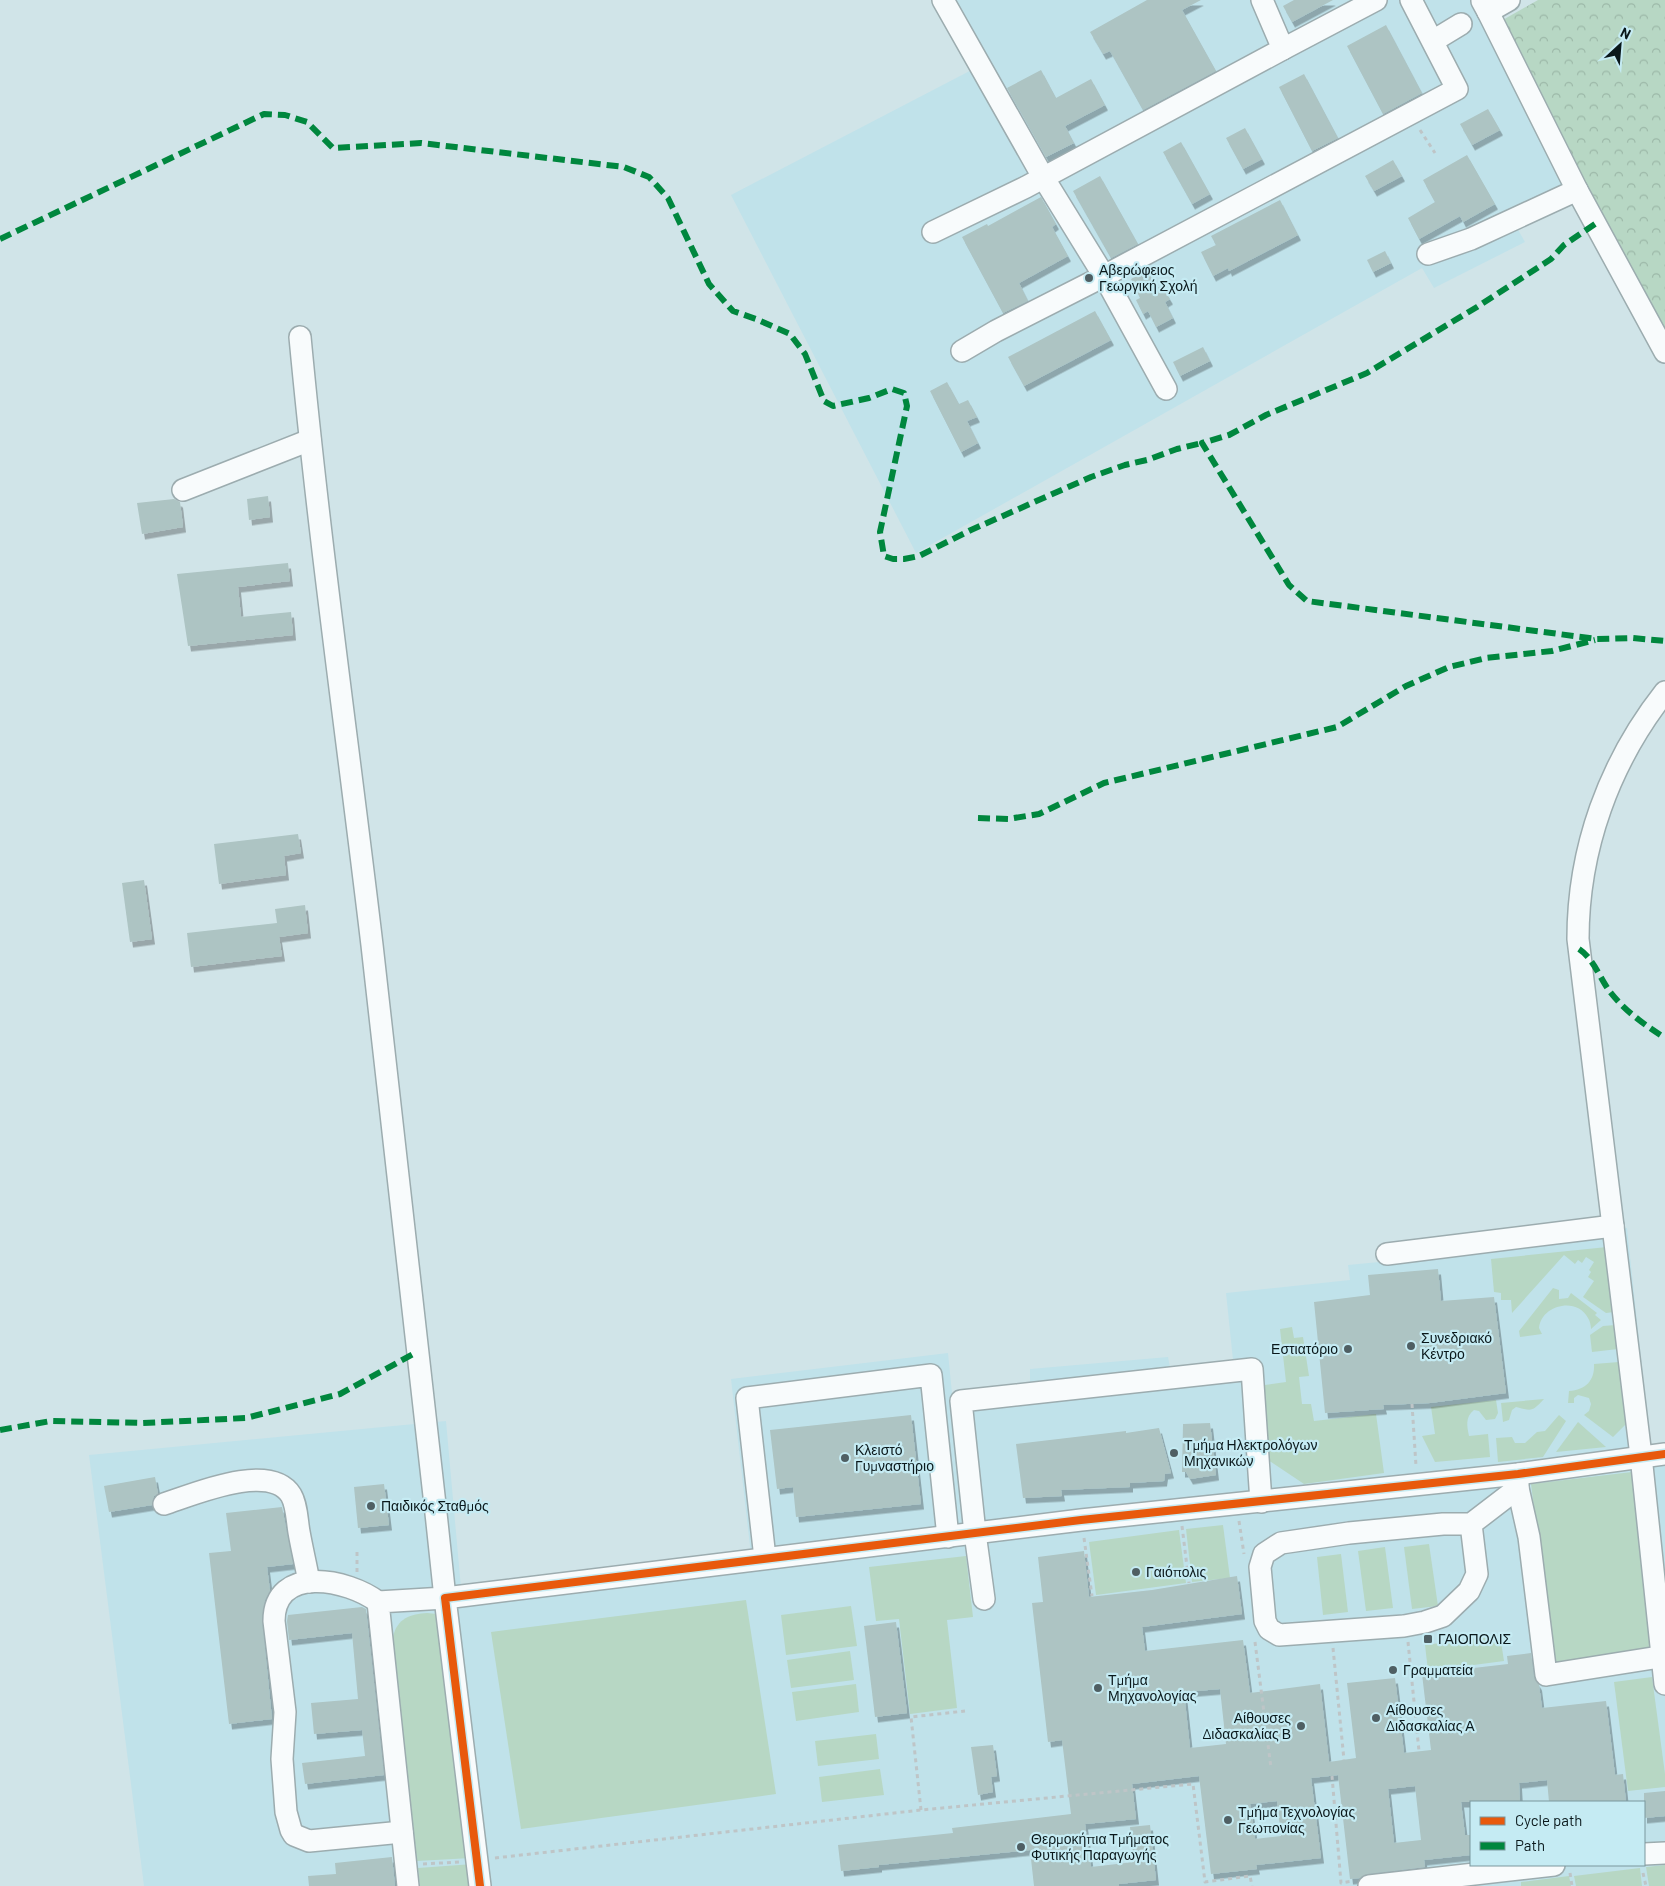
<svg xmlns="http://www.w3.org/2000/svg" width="1665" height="1886" viewBox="0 0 1665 1886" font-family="Barlow,sans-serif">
	<defs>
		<pattern id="forest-crowns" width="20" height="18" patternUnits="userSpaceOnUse" patternTransform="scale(1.25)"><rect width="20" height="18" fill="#b7d7c4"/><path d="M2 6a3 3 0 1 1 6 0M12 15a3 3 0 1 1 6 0" fill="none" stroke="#9cb8a8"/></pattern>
		<filter id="shadow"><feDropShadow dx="3" dy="5.5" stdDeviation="0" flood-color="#0004"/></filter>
	</defs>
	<rect width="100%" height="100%" fill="#d0e4e8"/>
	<g fill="#c0e2ea" fill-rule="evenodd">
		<path d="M952,0H1473L1569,189L1512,219L1525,242L1434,288L1422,268L916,553L731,195L985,63Z"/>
		<path d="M1627,1228L1651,1452L1665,1451V1886H144L89,1455L446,1421L461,1588L751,1555L731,1379L948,1353L952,1393L1030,1384V1369L1168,1357L1170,1367L1233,1360L1226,1293L1350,1280L1348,1265L1379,1262L1378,1251ZM1471,1802H1644V1865H1471Z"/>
	</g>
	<g fill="#b7d7c4">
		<path d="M1607,1247L1614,1312L1606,1313L1583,1297L1594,1281L1588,1277L1591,1272L1589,1270L1594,1262L1586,1257L1582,1263L1578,1260L1575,1264L1564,1255L1512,1313L1511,1300H1501V1293L1494,1292L1491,1259Z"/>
		<path d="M1553,1288L1559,1290V1299L1568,1298L1571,1293L1597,1313L1595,1315L1601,1320L1591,1329C1591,1326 1590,1321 1588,1318C1577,1296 1541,1305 1539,1328L1542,1334L1520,1337L1519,1331Z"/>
		<path d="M1615,1325L1618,1349L1592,1352L1590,1335L1603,1326Z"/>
		<path d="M1292,1327L1294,1338L1303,1337L1309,1376L1299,1377L1302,1404H1311L1314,1421L1376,1414L1384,1473L1304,1484L1265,1458L1258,1386L1286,1382L1280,1329Z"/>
		<path d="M1619,1362L1626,1424L1613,1437L1584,1415L1589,1411L1591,1404L1589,1398L1578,1395L1574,1398V1403H1568L1569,1391C1586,1390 1595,1380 1594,1364Z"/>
		<path d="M1544,1399C1532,1412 1532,1411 1516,1407L1512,1410L1509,1420L1503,1422L1501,1403Z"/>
		<path d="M1496,1400L1498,1413L1495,1419L1486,1420L1479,1411L1474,1410C1465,1417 1467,1426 1469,1436L1488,1434L1490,1457L1435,1462L1422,1436L1435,1434L1431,1407Z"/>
		<path d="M1559,1415L1566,1421L1543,1457L1498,1462L1496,1438L1512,1437L1515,1443H1525L1537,1432L1545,1431Z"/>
		<path d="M1578,1422L1606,1447L1556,1452Z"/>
		<path d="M1632,1472L1655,1653L1554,1666L1531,1484Z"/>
		<path d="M1223,1525L1230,1578L1192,1582L1186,1529Z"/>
		<path d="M1179,1530L1186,1583L1096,1595L1089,1542Z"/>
		<path d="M1429,1544L1438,1606L1412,1609L1404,1547Z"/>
		<path d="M1385,1547L1393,1608L1366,1611L1358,1551Z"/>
		<path d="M1341,1554L1348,1612L1323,1615L1317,1557Z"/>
		<path d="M966,1556L973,1617L947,1620L957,1708L910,1714L899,1619L876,1621L869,1567Z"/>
		<path d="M746,1600L776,1794L521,1829L491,1632Z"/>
		<path d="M851,1606L857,1646L786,1655L781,1615Z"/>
		<path d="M427,1613L437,1614L471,1858L417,1861L393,1637C397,1618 411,1614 427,1613Z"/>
		<path d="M1500,1635L1504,1661L1428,1671L1425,1645Z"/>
		<path d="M850,1651L854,1680L791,1688L787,1660Z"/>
		<path d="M1652,1677L1665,1774V1787L1628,1791L1614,1682Z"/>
		<path d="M856,1684L859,1712L796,1721L792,1692Z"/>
		<path d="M876,1734L879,1759L818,1766L815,1741Z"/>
		<path d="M880,1769L884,1795L822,1802L819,1777Z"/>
		<path d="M473,1864L475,1886H420L418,1868Z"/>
		<path d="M1665,1865V1886H1649L1646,1867Z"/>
		<path d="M1640,1868L1642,1886H1576L1574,1876Z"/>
		<path d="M1569,1876L1571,1886H1521V1882Z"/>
	</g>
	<path fill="url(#forest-crowns)" d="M1538,0H1665V333L1630,270L1501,21Z"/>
	<g fill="#adc4c3" fill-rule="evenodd" filter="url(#shadow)">
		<path d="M1147,0H1201L1182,10L1216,71L1143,110L1110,51L1103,54L1090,32Z"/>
		<path d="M1294,0H1333L1292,22L1283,6Z"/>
		<path d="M1386,25L1422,93L1383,114L1347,46Z"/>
		<path d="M1041,70L1056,98L1091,79L1105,105L1065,126L1074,143L1046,157L1007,88Z"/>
		<path d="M1304,74L1338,138L1312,151L1279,87Z"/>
		<path d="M1488,109L1500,130L1472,145L1460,124Z"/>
		<path d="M1245,128L1262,159L1243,169L1226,138Z"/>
		<path d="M1181,142L1210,194L1192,204L1163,152Z"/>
		<path d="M1467,155L1495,204L1463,222L1460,216L1419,239L1408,218L1435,202L1423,180Z"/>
		<path d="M1393,160L1402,176L1374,191L1365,176Z"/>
		<path d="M1100,176L1138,244L1111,258L1073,191Z"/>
		<path d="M1041,197L1056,224L1052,227L1068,256L1019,283L1028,301L1003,313L962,237L987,224L988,226Z"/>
		<path d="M1280,200L1298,235L1229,271L1228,268L1213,276L1201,252L1216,245L1211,236Z"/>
		<path d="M1385,251L1391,263L1373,272L1367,260Z"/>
		<path d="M1147,270L1157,288L1162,286L1170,299L1165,302L1173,318L1156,327L1148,311L1143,314L1136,300L1140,298L1131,279Z"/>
		<path d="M1095,311L1111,340L1024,386L1008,357Z"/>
		<path d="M1203,347L1210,361L1180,376L1173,362Z"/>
		<path d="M947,382L959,404L968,400L977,417L967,421L978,443L961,452L930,391Z"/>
		<path d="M268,496L270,517L249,520L247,499Z"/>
		<path d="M174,499L180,502L183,527L142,534L137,503Z"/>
		<path d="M288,563L290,581L238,587L241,617L291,612L293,635L188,646L177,574Z"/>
		<path d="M298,834L301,853L284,856L286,875L219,884L214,844Z"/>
		<path d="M144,880L152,939L130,942L122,883Z"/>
		<path d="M305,905L308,933L279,937L282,956L191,967L187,933L277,923L275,909Z"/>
		<path d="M1438,1269L1441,1301L1494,1297L1506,1393L1430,1403L1383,1405L1384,1409L1325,1413L1314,1302L1370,1295L1368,1275Z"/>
		<path d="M911,1415L921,1504L796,1517L793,1487L777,1489L770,1430Z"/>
		<path d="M1210,1423L1216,1475L1190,1479L1186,1472H1182L1183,1424Z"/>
		<path d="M1159,1428L1171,1473L1165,1474L1164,1481L1130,1483V1487L1061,1490L1062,1496L1023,1498L1016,1444L1126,1431V1433Z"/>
		<path d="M155,1477L158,1494L154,1496L152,1505L109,1512L104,1486Z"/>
		<path d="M384,1484L389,1525L358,1528L354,1487Z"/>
		<path d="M282,1507L293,1564L267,1567L270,1591L265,1600L262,1619L272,1719L229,1724L209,1553L231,1551L226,1513Z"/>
		<path d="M1084,1551L1089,1597L1152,1590L1237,1576L1242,1614L1142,1627L1145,1651L1243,1640L1250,1693L1320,1684L1329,1762L1356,1758L1347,1683L1395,1678L1404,1753L1431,1750L1422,1674L1508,1664L1507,1656L1531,1653L1534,1677L1539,1685L1542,1708L1606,1701L1615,1775L1623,1774L1626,1802H1549L1547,1780L1519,1783L1520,1802H1461L1465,1835H1471V1855L1424,1860L1425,1867L1368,1874L1360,1878L1350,1879L1338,1775L1311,1778L1321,1858L1256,1865L1257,1869L1211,1874L1199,1776L1132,1784L1136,1819L1085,1824L1091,1867L1134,1862L1130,1827L1150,1825L1156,1880L1119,1884V1886H1034L1030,1850L879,1865V1867L841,1871L838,1845L953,1833L952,1828L1071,1814L1062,1740L1048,1742L1032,1603L1043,1602L1038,1557ZM1220,1689L1226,1744L1190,1748L1184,1692ZM1415,1786L1421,1840L1394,1843L1388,1789ZM1277,1801L1281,1836L1255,1839L1250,1804Z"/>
		<path d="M362,1607L366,1609L384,1775L305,1784L302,1763L365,1756L362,1730L314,1734L311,1703L358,1699L352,1633L289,1640L287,1621L288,1615Z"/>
		<path d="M896,1622L907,1713L875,1717L864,1626Z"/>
		<path d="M993,1745L997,1776L991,1777L993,1792L978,1795L971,1747Z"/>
		<path d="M1665,1791V1816L1644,1818V1793Z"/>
		<path d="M392,1857L395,1886H309L308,1876L336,1874L335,1863Z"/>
	</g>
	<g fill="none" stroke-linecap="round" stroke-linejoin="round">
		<g stroke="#9cacaf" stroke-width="24">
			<g id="minor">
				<path d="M943,0L1043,177L1104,276L1166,389"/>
				<path d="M1482,1L1488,12L1509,0"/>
				<path d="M1488,12L1577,190"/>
				<path d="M1433,41L1461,24"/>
				<path d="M1283,49L1376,0"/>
				<path d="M933,232L1026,187L1283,49L1262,0"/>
				<path d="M1428,254L1471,239L1577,190L1665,352"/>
				<path d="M300,337C319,540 348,743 372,945C398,1162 422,1380 445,1598L378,1602L408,1886"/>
				<path d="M962,351L996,331L1104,276L1457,89L1411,0"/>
				<path d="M183,490L310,440"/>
				<path d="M1665,692C1609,763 1578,849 1578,939L1641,1456L1665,1684"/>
				<path d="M1387,1254L1613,1226"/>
				<path d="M1518,1488L1529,1537L1546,1675L1665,1656"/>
				<path d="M164,1504C192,1495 270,1461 291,1495C297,1505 297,1521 299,1532C302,1549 306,1565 309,1582"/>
				<path d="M1471,1524L1477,1574L1469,1591L1443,1616L1425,1622L1404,1626L1279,1635L1269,1629L1265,1621L1260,1567L1264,1554L1281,1543L1349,1533L1443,1524H1471L1518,1488V1474"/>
				<path d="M765,1558L747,1398L931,1375L948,1537"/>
				<path d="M984,1599L975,1533L961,1401L1252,1369L1261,1502"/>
				<path d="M378,1602C348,1579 274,1564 274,1621L285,1712L282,1759L286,1812L291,1830L294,1835L309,1841L402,1832"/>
				<path d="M1644,1854L1665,1853"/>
				<path d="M480,1886L445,1598L1081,1520L1518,1474L1665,1454"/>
				<path d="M1369,1886L1554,1865"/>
			</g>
		</g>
		<g stroke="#bec5c7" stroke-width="3" stroke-dasharray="4 4" stroke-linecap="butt">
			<path d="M1420,130L1435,153"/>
			<path d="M1412,1404L1416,1466"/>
			<path d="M1239,1521L1244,1554"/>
			<path d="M1182,1526L1189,1583"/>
			<path d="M1084,1538L1092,1596"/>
			<path d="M357,1572V1548"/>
			<path d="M1255,1642L1271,1768"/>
			<path d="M1408,1642L1419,1751"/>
			<path d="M1333,1648L1344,1760"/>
			<path d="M1332,1776L1341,1883L1353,1881"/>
			<path d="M921,1810L911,1717L965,1711"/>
			<path d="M495,1858L921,1810L1193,1784L1205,1882L1250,1876L1252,1886"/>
			<path d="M423,1864L459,1862"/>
			<path d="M1570,1873L1572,1886"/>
			<path d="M1643,1873L1646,1886"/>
		</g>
		<use href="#minor" stroke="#f8fbfc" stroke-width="21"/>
		<g stroke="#00873e" stroke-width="6" stroke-dasharray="12 6" stroke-linecap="butt">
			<path d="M1595,224L1564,245L1551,259L1477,307L1367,373L1266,415L1229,435L1202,443L1289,585L1307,601L1597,639L1633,638L1665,641"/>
			<path d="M0,239L264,114L285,115L307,122L333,148L421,143L624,167L649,177L668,198L709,284L733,311L756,319L790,334L805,354L824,401L833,406L869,398L892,389L904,393L907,406L880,532L884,556L893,559H904L919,556L971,530L1091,477L1125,465L1147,460L1177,449L1202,443"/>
			<path d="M978,818L1008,819L1039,814L1104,783L1337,727L1406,686L1449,667L1486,658L1552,651L1595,640"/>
			<path d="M1579,949C1594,959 1600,979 1611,993C1626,1012 1645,1025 1665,1038"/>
			<path d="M0,1430L51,1421L143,1423L246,1418L340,1394L417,1352"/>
		</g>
		<g stroke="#c5ebf3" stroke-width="11">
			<path id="cycleway" d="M480,1886L445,1598L1081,1520L1518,1474L1665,1454"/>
		</g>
		<use href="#cycleway" stroke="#e8590c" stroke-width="8"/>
	</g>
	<g fill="#4f5f63" stroke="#c5ebf3" stroke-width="2">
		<circle cx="1089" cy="278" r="5"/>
		<circle cx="1411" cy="1346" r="5"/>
		<circle cx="1348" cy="1349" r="5"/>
		<circle cx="1174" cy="1453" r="5"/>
		<circle cx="845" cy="1458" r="5"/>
		<circle cx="371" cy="1506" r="5"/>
		<circle cx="1136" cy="1572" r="5"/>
		<rect x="1423" y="1634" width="10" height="10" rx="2.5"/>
		<circle cx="1393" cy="1670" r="5"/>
		<circle cx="1098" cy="1688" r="5"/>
		<circle cx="1376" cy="1718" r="5"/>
		<circle cx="1301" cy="1726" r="5"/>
		<circle cx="1228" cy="1820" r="5"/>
		<circle cx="1021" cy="1847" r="5"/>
	</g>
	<g text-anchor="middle" stroke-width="4.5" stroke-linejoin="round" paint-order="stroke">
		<g font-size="14" fill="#0a181b" stroke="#c5ebf3" text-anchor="start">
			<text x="1099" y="275">Αβερώφειος<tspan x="1099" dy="16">Γεωργική Σχολή</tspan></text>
			<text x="1421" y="1343">Συνεδριακό<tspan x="1421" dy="16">Κέντρο</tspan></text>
			<text x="1338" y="1354" text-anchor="end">Εστιατόριο</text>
			<text x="1184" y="1450">Τμήμα Ηλεκτρολόγων<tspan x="1184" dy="16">Μηχανικών</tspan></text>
			<text x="855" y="1455">Κλειστό<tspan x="855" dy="16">Γυμναστήριο</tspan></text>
			<text x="381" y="1511">Παιδικός Σταθμός</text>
			<text x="1146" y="1577">Γαιόπολις</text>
			<text x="1438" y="1644">ΓΑΙΟΠΟΛΙΣ</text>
			<text x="1403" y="1675">Γραμματεία</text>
			<text x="1108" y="1685">Τμήμα<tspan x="1108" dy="16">Μηχανολογίας</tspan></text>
			<text x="1386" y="1715">Αίθουσες<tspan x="1386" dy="16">Διδασκαλίας Α</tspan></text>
			<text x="1291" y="1723" text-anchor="end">Αίθουσες<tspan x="1291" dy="16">Διδασκαλίας Β</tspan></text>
			<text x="1238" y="1817">Τμήμα Τεχνολογίας<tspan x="1238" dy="16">Γεωπονίας</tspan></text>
			<text x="1031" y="1844">Θερμοκήπια Τμήματος<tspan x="1031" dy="16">Φυτικής Παραγωγής</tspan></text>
		</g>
	</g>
	<rect x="1470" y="1801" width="175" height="65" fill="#c5ebf3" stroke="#7a979d"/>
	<rect x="1480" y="1817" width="25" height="8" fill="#e8590c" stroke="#7a979d"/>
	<text x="1515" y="1826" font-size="15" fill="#0a181b">Cycle path</text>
	<rect x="1480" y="1842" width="25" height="8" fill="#00873e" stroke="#7a979d"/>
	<text x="1515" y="1851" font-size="15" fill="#0a181b">Path</text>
	<g transform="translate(1620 45) rotate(26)" stroke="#c5ebf3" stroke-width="4" paint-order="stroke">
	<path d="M0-4L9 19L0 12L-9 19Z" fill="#0a181b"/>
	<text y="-8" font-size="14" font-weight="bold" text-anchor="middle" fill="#0a181b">N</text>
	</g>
</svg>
